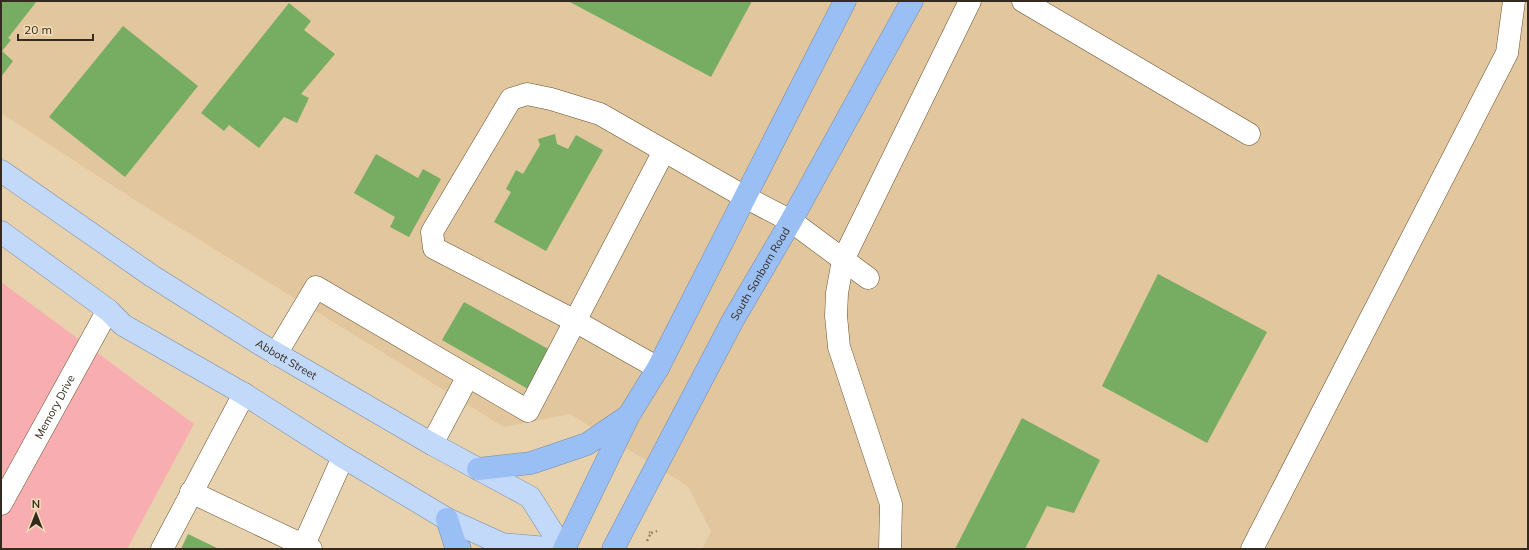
<svg xmlns="http://www.w3.org/2000/svg" width="1529" height="550" viewBox="0 0 1529 550" font-family="Mulish,sans-serif">
	<rect width="100%" height="100%" fill="#e8d1ad"/>
	<path fill="#e2c69d" d="M1,1H1528V549H702L711,531L688,486L570,414L504,427L138,202L1,113Z"/>
	<path fill="#f8aeb0" d="M1,282L194,424L127,549H1Z"/>
	<g fill="#76ad62">
		<path d="M1,1H37L8,38L11,40L2,51L13,61L1,77Z"/>
		<path d="M568,1H752L711,77Z"/>
		<path d="M289,3L311,21L304,30L335,54L301,94L309,98L297,123L284,117L259,148L229,125L224,131L201,113Z"/>
		<path d="M123,26L198,86L125,177L49,117Z"/>
		<path d="M555,134L557,144L568,149L576,135L603,150L546,251L494,222L511,192L506,189L516,170L523,174L540,145L538,139Z"/>
		<path d="M376,154L418,178L423,169L441,179L409,237L390,227L395,217L354,193Z"/>
		<path d="M1158,274L1267,332L1207,443L1102,386Z"/>
		<path d="M464,302L550,350L528,389L442,340Z"/>
		<path d="M1022,418L1100,460L1074,513L1047,506L1025,549H955Z"/>
		<path d="M188,534L219,549H181Z"/>
	</g>
	<g fill="none" stroke-linecap="round" stroke-linejoin="round">
		<g stroke="#655132" stroke-width="23">
			<g id="minor">
				<path d="M1023,1L1249,134"/>
				<path d="M276,354L316,287L528,411L664,151"/>
				<path d="M658,368L575,321L434,248L432,232L511,99L527,94L551,99L600,114L745,197L791,221L868,278"/>
				<path d="M432,444L468,376"/>
				<path d="M191,492L311,549"/>
				<path id="s1" d="M1,504L108,310"/>
				<path d="M162,549L244,394"/>
				<path d="M302,549L343,457"/>
				<path d="M890,549L891,504L839,347L836,316L837,293L843,260L970,1"/>
				<path d="M1252,549L1507,53L1514,1"/>
			</g>
		</g>
		<g stroke="#768baa" stroke-width="23">
			<g id="major">
				<path id="s2" d="M1,171L152,276L260,344L432,444L530,497L563,549"/>
				<path d="M1,232L108,310L123,325L244,394L343,457L447,519L502,544L558,549"/>
			</g>
		</g>
		<g stroke="#768baa" stroke-width="23">
			<g id="highway">
				<path d="M478,469L531,463L587,444L628,416"/>
				<path d="M447,519L455,544L460,549"/>
				<path d="M564,549L629,415L658,368L845,1"/>
				<path id="s3" d="M613,549L733,320L791,221L912,1"/>
			</g>
		</g>
		<g stroke="#938269" stroke-width="2.5" stroke-dasharray="2 3" stroke-linecap="butt">
			<path d="M651,533L657,531"/>
			<path d="M647,541L651,533L649,532"/>
		</g>
		<use href="#minor" stroke="#fff" stroke-width="22"/>
		<use href="#major" stroke="#c2d9f9" stroke-width="22"/>
		<use href="#highway" stroke="#9abff5" stroke-width="22"/>
	</g>
	<g text-anchor="middle" stroke-width="3.5" stroke-linejoin="round" paint-order="stroke">
		<g font-size="11" fill="#342b1e" stroke="#f5deba">
			<text dy="4" stroke="none"><textPath href="#s3" startOffset="312">South Sanborn Road</textPath></text>
			<text dy="4" stroke="none"><textPath href="#s2" startOffset="342">Abbott Street</textPath></text>
			<text dy="4" stroke="none"><textPath href="#s1" startOffset="111">Memory Drive</textPath></text>
		</g>
	</g>
	<rect width="1529" height="550" fill="none" stroke="#342b1e" stroke-width="4"/>
	<g transform="translate(36 514)" stroke="#f5deba" stroke-width="3" paint-order="stroke">
	<path d="M0-3L7 15L0 10L-7 15Z" fill="#342b1e"/>
	<text y="-6" font-size="11" font-weight="bold" text-anchor="middle" fill="#342b1e">N</text>
	</g>
	<path d="M18 34v6h75v-6" fill="none" stroke="#342b1e" stroke-width="2"/>
	<text x="24" y="34" font-size="12" fill="#342b1e" stroke="#f5deba" stroke-width="3" paint-order="stroke">20 m</text>
</svg>
